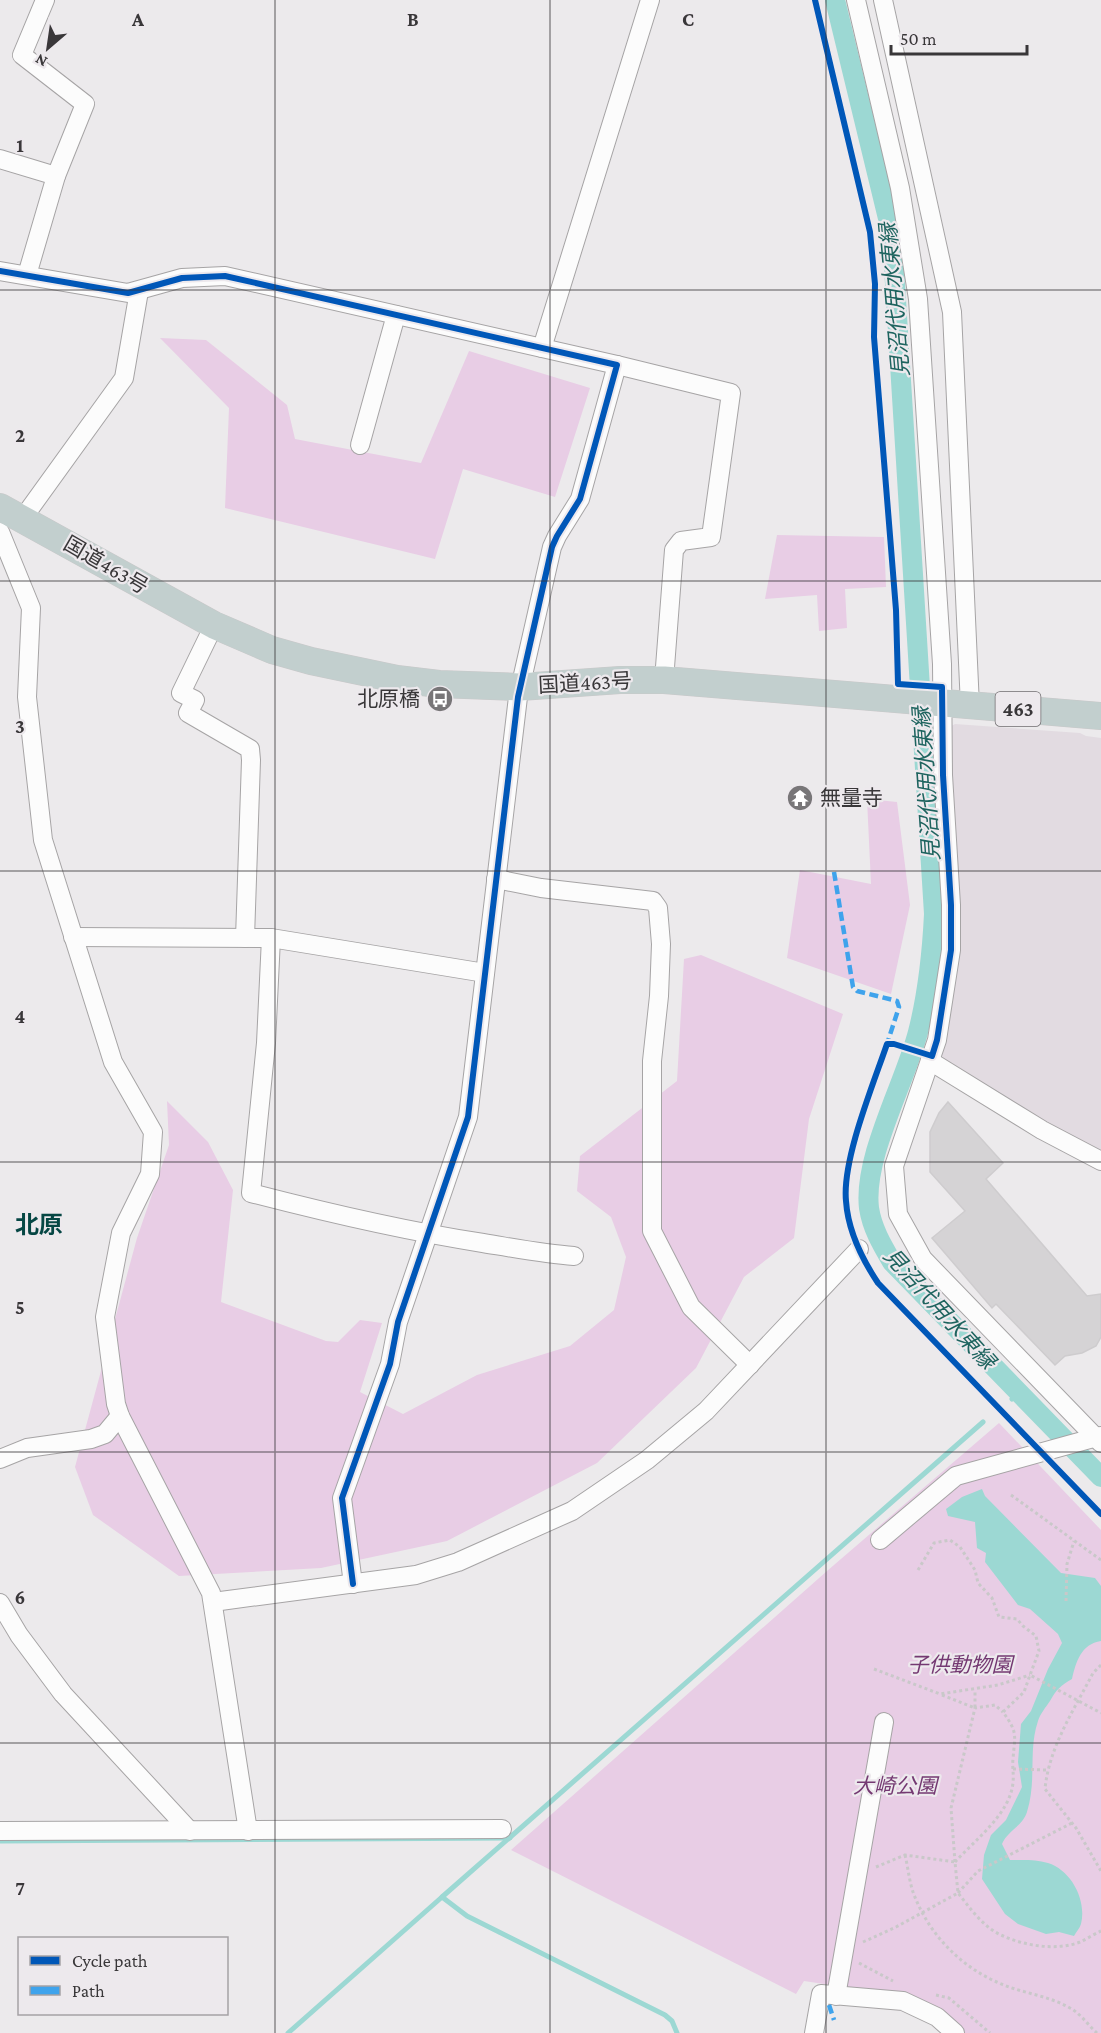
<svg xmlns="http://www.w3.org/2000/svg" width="1101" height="2033" viewBox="0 0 1101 2033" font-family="'Crimson Pro','Noto Sans JP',serif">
	<rect width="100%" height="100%" fill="#eceaec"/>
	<path fill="#e2dbe1" d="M955,724L1080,733L1086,736L1101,738V1154L1086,1149L945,1062L941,1054L948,1034L952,998L948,728Z"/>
	<g fill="#e8cde5">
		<path d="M160,338L206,340L287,405L295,439L421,463L469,351L590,388L555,497L463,469L435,559L225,508L229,408Z"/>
		<path d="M777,535L884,537L886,587L845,589L847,628L819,631L817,595L765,599Z"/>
		<path d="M867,799L897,802L910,905L891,994L787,958L800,870L871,884Z"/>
		<path d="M701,955L843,1014L809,1119L794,1238L744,1277L696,1368L597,1463L447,1541L321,1568L179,1576L93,1515L75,1467L137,1238L169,1145L167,1101L208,1142L233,1190L221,1302L326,1341L338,1342L360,1320L382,1323L360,1392L403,1414L477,1375L570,1346L614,1310L626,1257L611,1217L577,1191L580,1156L677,1081L684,959Z"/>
		<path d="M999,1423L1101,1530V2033H963L904,1996L804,1981L796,1994L511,1850L827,1571Z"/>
	</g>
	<path fill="#9cd8d3" d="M982,1489L985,1496L1061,1573L1095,1578L1101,1586V1641C1081,1644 1076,1662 1072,1679C1061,1685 1056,1690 1050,1701C1046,1707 1040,1714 1038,1721C1028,1750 1037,1780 1027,1812C1022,1827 1008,1830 1002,1844L1010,1860C1022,1860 1035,1859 1048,1863C1071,1870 1087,1900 1081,1924C1080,1928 1076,1932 1074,1936L1059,1932L1046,1934L1018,1924L1005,1914L982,1879L984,1855L991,1835L1006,1820L1022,1787L1018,1762L1021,1724L1031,1711L1048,1669L1062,1643L1058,1634L1030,1609L1018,1605L985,1562L986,1553L977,1548L975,1522L948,1516L946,1509L962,1497Z"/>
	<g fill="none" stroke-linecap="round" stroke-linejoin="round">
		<g stroke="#9cd8d3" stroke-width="5">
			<path d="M1012,1399L1019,1393"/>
			<path d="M0,1841L510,1838"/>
			<path d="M288,2033L442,1897"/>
			<path d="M677,2033L672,2021L665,2015L467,1916L442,1897L983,1422"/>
		</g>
		<path stroke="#9cd8d3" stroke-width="20" d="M835,0L892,235L934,914C932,954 928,993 918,1032C905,1083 863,1157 869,1208C872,1228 882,1245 892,1262L1101,1477"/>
	</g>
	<path fill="#d5d3d5" stroke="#ceccce" stroke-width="1.5" d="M948,1102L1003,1163L986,1179L1087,1296L1101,1294V1337L1096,1346L1082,1353L1065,1356L1055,1365L996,1304L992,1308L932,1238L965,1211L930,1172V1132L939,1113Z"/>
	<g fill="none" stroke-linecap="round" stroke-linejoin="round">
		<g stroke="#a6a4a5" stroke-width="20">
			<g id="minor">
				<path d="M856,0L900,188L918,299L942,664L943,775L951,905V950L937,1040L894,1166L898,1214L923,1259L1101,1443"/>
				<path d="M883,0L952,312L970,706"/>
				<path d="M0,159L56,176"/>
				<path d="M0,271L128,293L182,278L225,276L617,365L731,393L711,537L681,541L674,550L664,680"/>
				<path d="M27,275L56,176L85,104L22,55L45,0"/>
				<path d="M542,348L650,0"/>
				<path d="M360,445L396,315"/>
				<path d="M23,518L124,378L139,291"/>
				<path d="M0,532L31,608L27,697L43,840L113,1062L153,1132L150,1174L121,1233L105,1317L116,1404L120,1416L211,1593L248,1831"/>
				<path d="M214,625L181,693L195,700L188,713L250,749L251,760L245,938"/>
				<path d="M496,879L541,888L653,901L658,908L661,944L659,996L652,1061V1231L691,1307L750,1365"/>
				<path d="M73,937L271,938L485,973"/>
				<path d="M271,938L266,1043L251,1193C328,1213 405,1231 483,1243C514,1248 544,1254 574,1256"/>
				<path d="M930,1061L1042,1130L1101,1161"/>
				<path d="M0,1459L27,1448L91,1439L105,1434L120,1416"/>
				<path d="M880,1540L956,1476L1101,1436"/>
				<path d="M353,1584L342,1498L390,1364L398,1322L468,1117L518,697L552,547L557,536L580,499L617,365"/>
				<path d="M213,1602L416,1575L458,1562L572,1511L647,1460L706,1411L859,1249"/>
				<path d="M0,1603L19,1635L63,1694L190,1831"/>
				<path d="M0,1831L502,1829"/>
				<path d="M836,1996L884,1722"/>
				<path d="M814,2033L821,1994L903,2001L937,2017L955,2033"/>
			</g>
		</g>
		<g stroke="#c9c8c9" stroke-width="28">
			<path id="highway" d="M0,507L214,625L272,650L311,661L397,679L439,684L520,687L620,680H664L1101,716"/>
		</g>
		<g stroke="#c9c8c9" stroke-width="3" stroke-dasharray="3 3" stroke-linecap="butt">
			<path d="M1011,1495L1101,1560"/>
			<path d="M918,1570L934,1543L950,1540L960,1547L975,1570L978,1583L992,1598L999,1617L1017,1619L1023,1626L1036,1636L1039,1651L1030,1675L1101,1713"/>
			<path d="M1066,1601L1067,1564L1074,1541"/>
			<path d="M1101,1665L1093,1673C1074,1710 1049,1747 1045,1789L1076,1828L1101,1871"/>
			<path d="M874,1669L940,1694L998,1685L1030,1675"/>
			<path d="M942,1695L975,1708V1690"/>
			<path d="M1013,1769L1047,1770"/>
			<path d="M905,1855C908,1867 909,1880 913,1892C929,1936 964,1971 1009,1987C1029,1994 1051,1997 1070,2008C1080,2013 1088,2025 1097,2033"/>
			<path d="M955,1862C975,1840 1011,1813 1013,1782C1014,1774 1012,1767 1013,1759C1015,1734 1018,1733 1003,1712L1024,1692L1030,1675"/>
			<path d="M955,1862L951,1808L975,1708L995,1705L1003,1712"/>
			<path d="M876,1867L905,1855L955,1862L958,1893"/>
			<path d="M958,1893L978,1871L1072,1823"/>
			<path d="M863,1942L896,1927L958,1893C970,1908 983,1927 1001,1935C1024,1946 1057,1951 1080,1942C1087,1939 1094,1934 1101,1931"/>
			<path d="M859,1963L893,1981"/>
			<path d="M936,1995L949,1998L990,2033"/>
		</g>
		<use href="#minor" stroke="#fcfcfc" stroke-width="18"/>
		<use href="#highway" stroke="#c2cfce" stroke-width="27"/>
		<g stroke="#3fa3ec" stroke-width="4.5" stroke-dasharray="9 4.5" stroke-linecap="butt">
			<path d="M834,872L853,987L857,991L897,1001L899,1007L887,1044"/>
			<path d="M829,2005L834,2020"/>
		</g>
		<g stroke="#ede9ed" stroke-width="10">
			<g id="cycleway">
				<path d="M815,0L870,232L875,284L874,337L896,610L898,684L942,687L943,775L951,905V950L937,1040L932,1056L894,1044H887C873,1085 842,1160 846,1201C848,1231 862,1259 878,1283L1101,1514"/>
				<path d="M0,271L128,293L182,278L225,276L617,365L580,499L557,536L552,547L518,697L468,1117L398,1322L390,1364L342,1498L353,1584"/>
			</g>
		</g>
		<use href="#cycleway" stroke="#0057b8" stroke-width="6"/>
	</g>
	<path fill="none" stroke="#393739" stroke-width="1.5" stroke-opacity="0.55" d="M275,0V2033M550,0V2033M826,0V2033M0,290H1101M0,581H1101M0,871H1101M0,1162H1101M0,1452H1101M0,1743H1101"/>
	<defs>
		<g id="bus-disc" transform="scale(1.35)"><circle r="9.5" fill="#787678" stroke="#ede9ed"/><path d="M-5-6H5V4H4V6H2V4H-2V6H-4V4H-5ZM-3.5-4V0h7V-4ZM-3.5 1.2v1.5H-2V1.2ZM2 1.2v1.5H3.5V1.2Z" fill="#fff"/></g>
		<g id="temple-disc" transform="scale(1.35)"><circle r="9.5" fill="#787678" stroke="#ede9ed"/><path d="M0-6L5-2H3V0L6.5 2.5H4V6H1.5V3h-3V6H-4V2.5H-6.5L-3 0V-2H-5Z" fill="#fff"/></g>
	</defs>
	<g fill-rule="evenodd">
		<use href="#bus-disc" x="440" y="699"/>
		<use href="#temple-disc" x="800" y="798"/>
	</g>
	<g text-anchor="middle" stroke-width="4.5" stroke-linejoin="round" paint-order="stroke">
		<rect fill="#ede9ed" stroke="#6f6c6f" stroke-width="1.5" x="995.5" y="692" width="45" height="34" rx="4.5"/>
		<g font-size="20" font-weight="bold" fill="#393739">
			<text x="1018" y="716">463</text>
		</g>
		<g font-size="21" fill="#393739" stroke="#ede9ed">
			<text transform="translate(106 565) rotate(30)" y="7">国道463号</text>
			<text transform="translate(585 683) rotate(-3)" y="7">国道463号</text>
		</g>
		<g font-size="21" fill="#393739" stroke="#ede9ed" text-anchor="end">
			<text x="420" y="706">北原橋</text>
			<text x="820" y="805" text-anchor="start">無量寺</text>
		</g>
		<g font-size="21" font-style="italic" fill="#743972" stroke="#ede9ed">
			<text x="960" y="1672">子供動物園</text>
			<text x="895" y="1793">大崎公園</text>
		</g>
		<g font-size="22" font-style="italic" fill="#1e645f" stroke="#ede9ed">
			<text transform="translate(894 300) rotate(-95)" y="8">見沼代用水東縁</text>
			<text transform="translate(926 784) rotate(-94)" y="8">見沼代用水東縁</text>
			<text transform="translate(940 1308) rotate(48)" y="8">見沼代用水東縁</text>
		</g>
		<g font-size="24" font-weight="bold" fill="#064744" stroke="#ede9ed">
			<text x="39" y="1233">北原</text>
		</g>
	</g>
	<g font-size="20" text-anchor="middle" font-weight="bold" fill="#393739" stroke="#ede9ed" stroke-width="4.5" stroke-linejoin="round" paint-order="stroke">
		<text x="138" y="26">A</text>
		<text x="413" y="26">B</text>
		<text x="688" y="26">C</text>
		<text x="20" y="152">1</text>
		<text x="20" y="442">2</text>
		<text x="20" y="733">3</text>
		<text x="20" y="1023">4</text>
		<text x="20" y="1314">5</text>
		<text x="20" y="1604">6</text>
		<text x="20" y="1895">7</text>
	</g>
	<rect x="18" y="1937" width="210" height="78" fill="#ede9ed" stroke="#a5a2a5" stroke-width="1.5"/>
	<rect x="30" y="1956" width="30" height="9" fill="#0057b8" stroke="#a5a2a5" stroke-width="1.5"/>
	<text x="72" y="1967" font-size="18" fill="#393739">Cycle path</text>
	<rect x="30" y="1986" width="30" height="9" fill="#3fa3ec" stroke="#a5a2a5" stroke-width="1.5"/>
	<text x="72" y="1997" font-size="18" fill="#393739">Path</text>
	<g transform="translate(48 48) rotate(209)" stroke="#ede9ed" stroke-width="4.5" paint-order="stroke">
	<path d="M0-4.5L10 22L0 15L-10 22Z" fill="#393739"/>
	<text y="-9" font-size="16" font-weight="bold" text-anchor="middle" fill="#393739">N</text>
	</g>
	<path d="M891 45v9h136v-9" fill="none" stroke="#393739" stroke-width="3"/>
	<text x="900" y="45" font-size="18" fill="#393739" stroke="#ede9ed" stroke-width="4.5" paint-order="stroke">50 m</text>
</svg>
